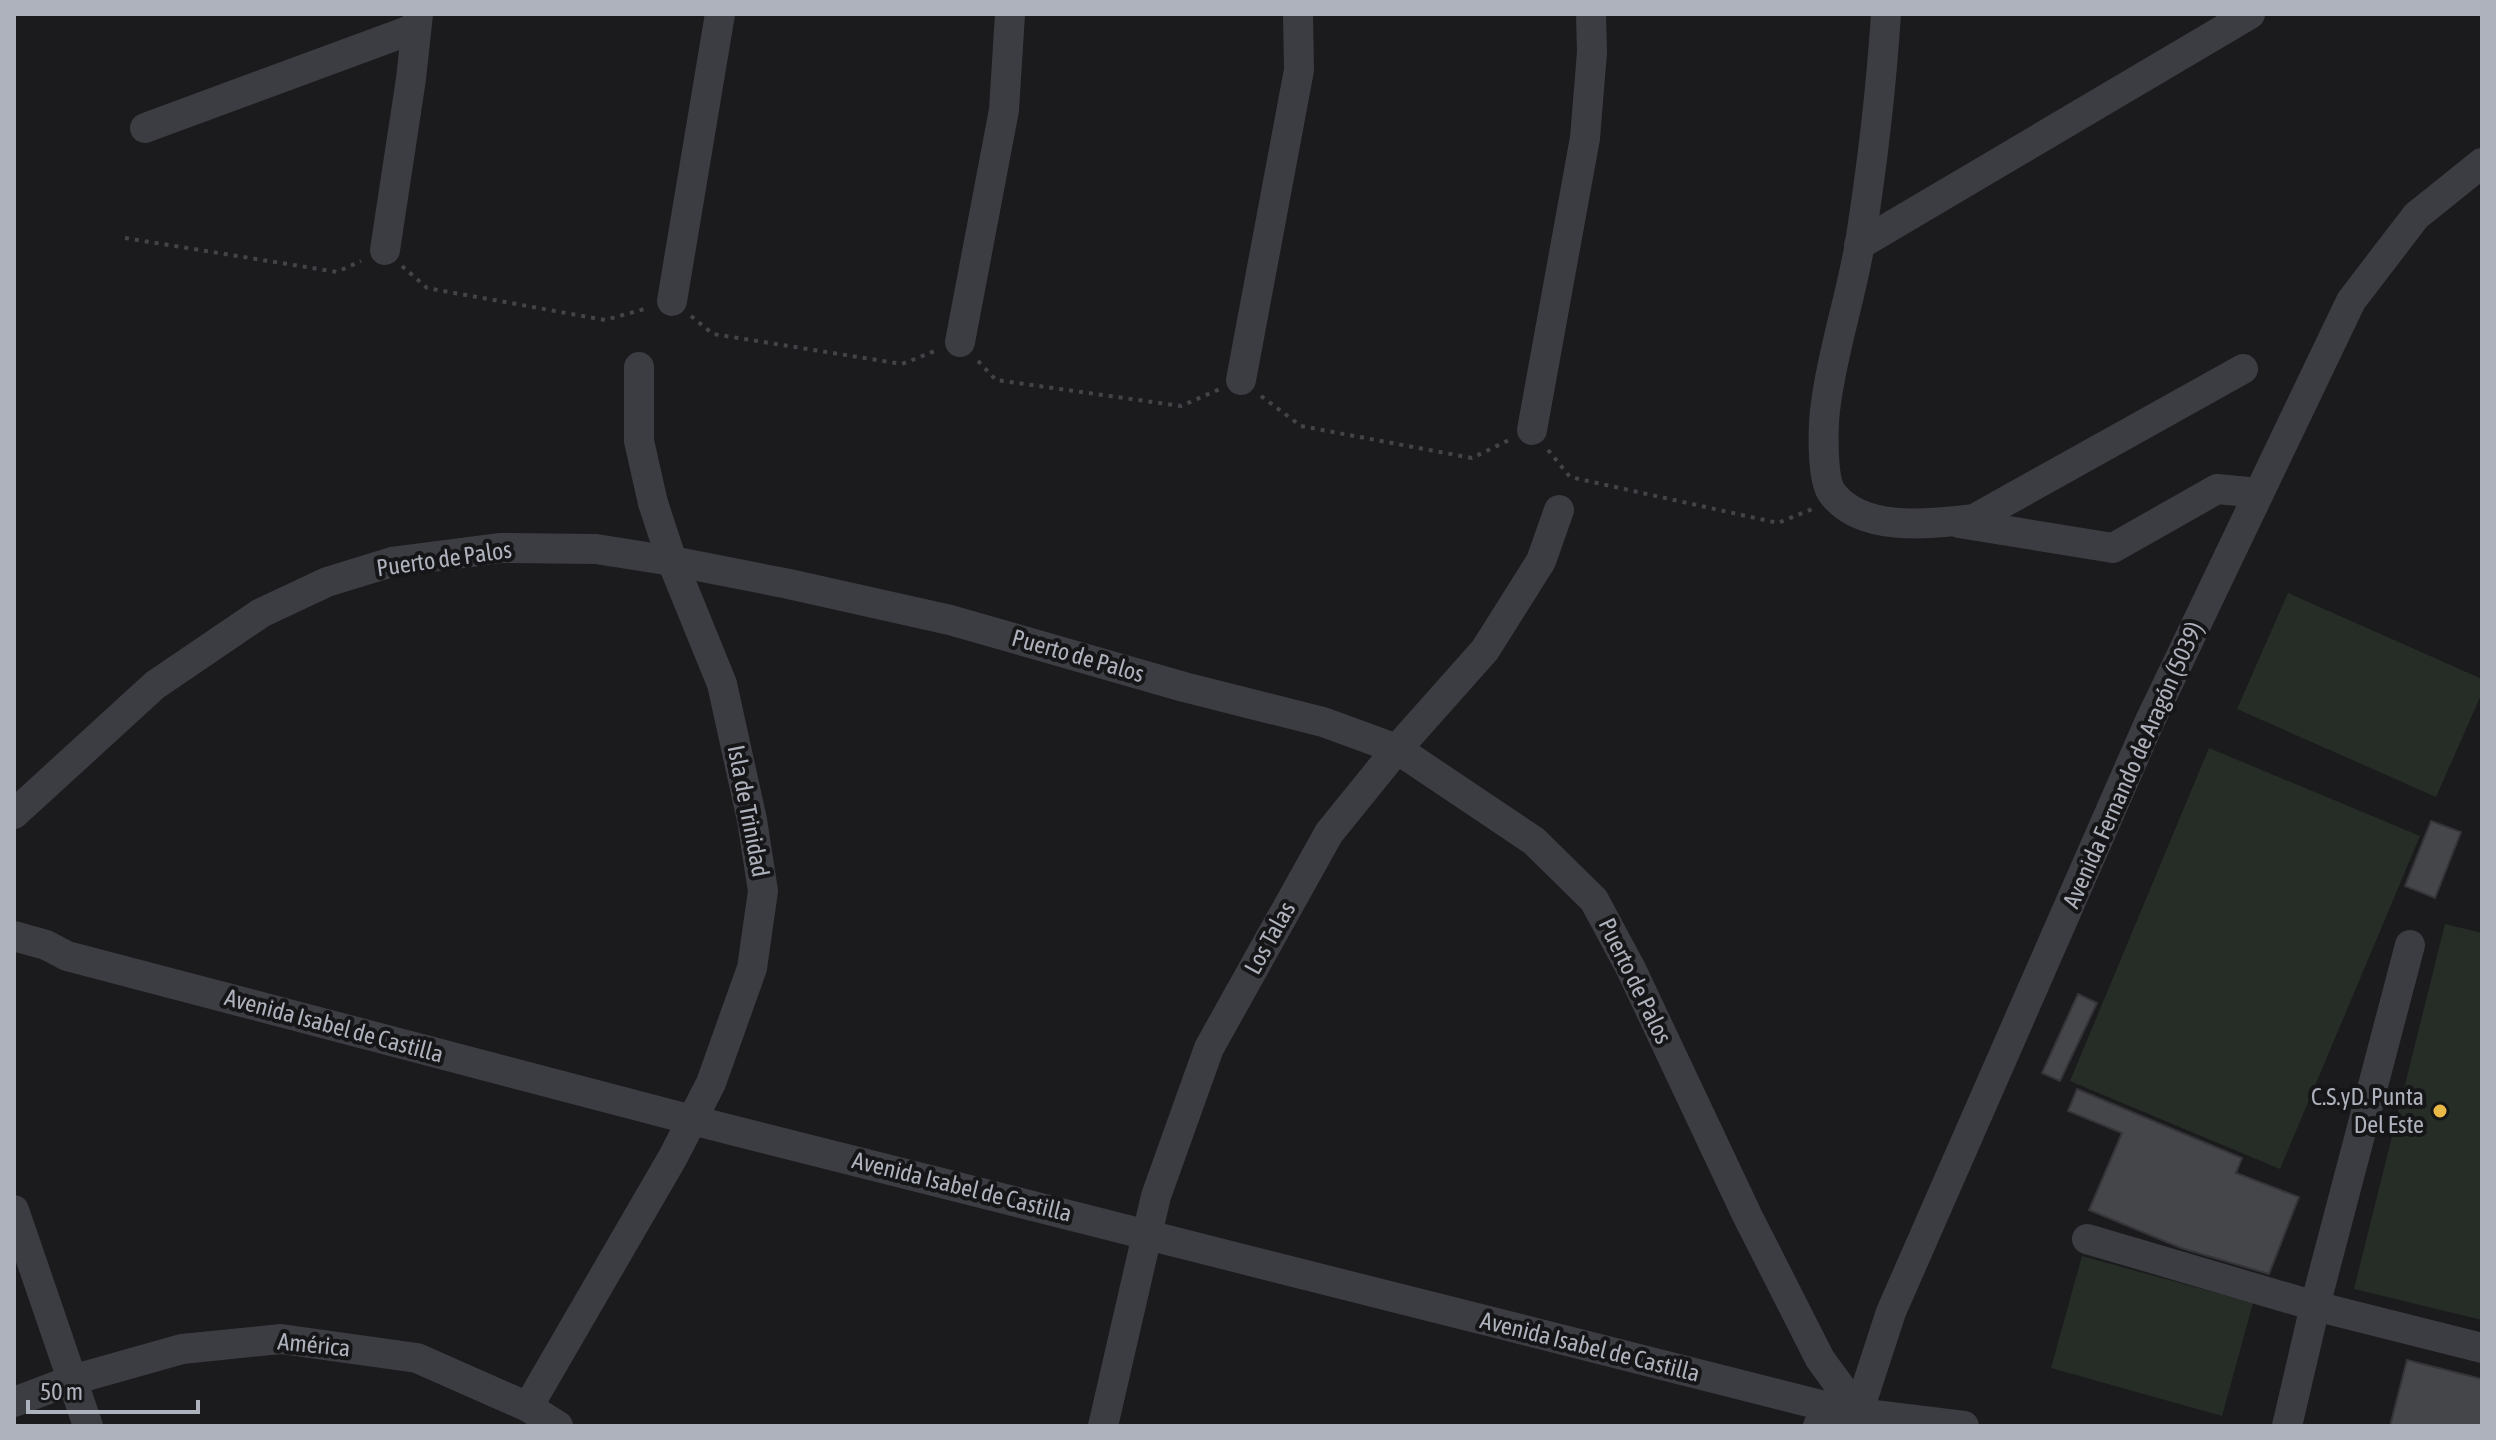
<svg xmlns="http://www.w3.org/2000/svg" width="2496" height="1440" viewBox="0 0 2496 1440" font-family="'Asap Condensed',sans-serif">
	<rect width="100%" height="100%" fill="#1b1b1d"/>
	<g fill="#252d26">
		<path d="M2288,593L2482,679V693L2436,797L2237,709Z"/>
		<path d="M2209,748L2420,836L2280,1169L2070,1081Z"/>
		<path d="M2445,924L2482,933V1320L2354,1289Z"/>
		<path d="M2082,1256L2253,1303L2222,1416L2051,1368Z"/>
	</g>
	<g fill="#45464a" stroke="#353539" stroke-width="2">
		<path d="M2431,821L2461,832L2435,898L2405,886Z"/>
		<path d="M2078,994L2097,1003L2060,1081L2042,1073Z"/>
		<path d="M2077,1089L2242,1158L2236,1173L2299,1197L2269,1274L2181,1248L2089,1210L2122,1133L2068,1111Z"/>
		<path d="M2407,1360L2482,1379V1426H2390Z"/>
	</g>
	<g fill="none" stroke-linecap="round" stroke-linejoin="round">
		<g stroke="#424449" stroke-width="4" stroke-dasharray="4 6" stroke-linecap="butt">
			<path d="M125,238L337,272L361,261"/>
			<path d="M402,266L427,288L605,320L648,308"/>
			<path d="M691,316L713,334L902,364L935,351"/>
			<path d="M978,361L996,380L1181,406L1220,389"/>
			<path d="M1261,396L1301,426L1472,458L1511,439"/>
			<path d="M1548,450L1570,477L1778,523L1815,508"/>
		</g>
		<g stroke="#3c3d42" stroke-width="30">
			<path d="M1886,14C1881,91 1872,167 1860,243C1851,297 1833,349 1826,403C1823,422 1821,478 1832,493C1862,533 1930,524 1974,519L2243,369"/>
			<path d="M145,128L416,28"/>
			<path d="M1859,245L2250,14"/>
			<path d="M385,250L411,79L418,14"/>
			<path d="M672,301L720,14"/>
			<path d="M960,342L1004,110L1010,14"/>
			<path d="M1241,380L1299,70L1298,14"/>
			<path d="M1532,430L1585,138L1592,52L1591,14"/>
			<path d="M1959,523L2113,548L2217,489L2259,493"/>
			<path d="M14,814L155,685L261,613L327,582L392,562L501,548L596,549L672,561L789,584L950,620L1184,687L1323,722L1397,749L1534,841L1594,900L1631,969L1747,1215L1820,1359L1869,1426"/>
			<path d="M14,936L46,945L67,956L692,1120L1904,1426"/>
			<path d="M14,1210L88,1426"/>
			<path d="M2087,1239L2315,1306L2482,1348"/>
			<path d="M14,1402L72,1380L182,1349L281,1339L417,1358L528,1407L558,1426"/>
			<path d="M528,1407L673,1157L711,1083L752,968L763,891L752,820L722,684L672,561L653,503L639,441V367"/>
			<path d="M1851,1424L1858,1413L1891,1312L2149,723L2351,301L2416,216L2482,163"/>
			<path d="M1103,1426L1156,1196L1209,1048L1329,833L1397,749L1485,650L1541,561L1559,510"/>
			<path d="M1818,1426L1858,1413L1964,1426"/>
			<path d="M2287,1426L2315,1306L2410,945"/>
		</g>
	</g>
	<circle fill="#e9b947" stroke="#161618" stroke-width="3" cx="2440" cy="1111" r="8"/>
	<g text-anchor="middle" stroke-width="8" stroke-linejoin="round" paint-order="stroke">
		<g font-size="24" fill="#aeb2bc" stroke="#161618">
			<text transform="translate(444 559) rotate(-8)" y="8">Puerto de Palos</text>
			<text transform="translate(1078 656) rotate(16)" y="8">Puerto de Palos</text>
			<text transform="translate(2133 765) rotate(-66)" y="8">Avenida Fernando de Aragón (5039)</text>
			<text transform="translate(748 811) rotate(79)" y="8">Isla de Trinidad</text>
			<text transform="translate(1270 938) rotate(-61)" y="8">Los Talas</text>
			<text transform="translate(1635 981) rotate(64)" y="8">Puerto de Palos</text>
			<text transform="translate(334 1026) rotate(15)" y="8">Avenida Isabel de Castilla</text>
			<text transform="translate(962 1187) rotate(14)" y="8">Avenida Isabel de Castilla</text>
			<text transform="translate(314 1345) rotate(6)" y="8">América</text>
			<text transform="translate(1590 1347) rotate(14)" y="8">Avenida Isabel de Castilla</text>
		</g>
		<g font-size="24" fill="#aeb2bc" stroke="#161618" text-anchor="end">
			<text x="2424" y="1105">C.S.yD. Punta<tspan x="2424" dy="28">Del Este</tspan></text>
		</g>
	</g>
	<rect width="2496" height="1440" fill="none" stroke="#aeb2bc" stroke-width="32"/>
	<path d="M28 1400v12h170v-12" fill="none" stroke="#aeb2bc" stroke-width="4"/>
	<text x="40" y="1400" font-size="24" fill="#aeb2bc" stroke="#161618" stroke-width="6" paint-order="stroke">50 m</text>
</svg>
